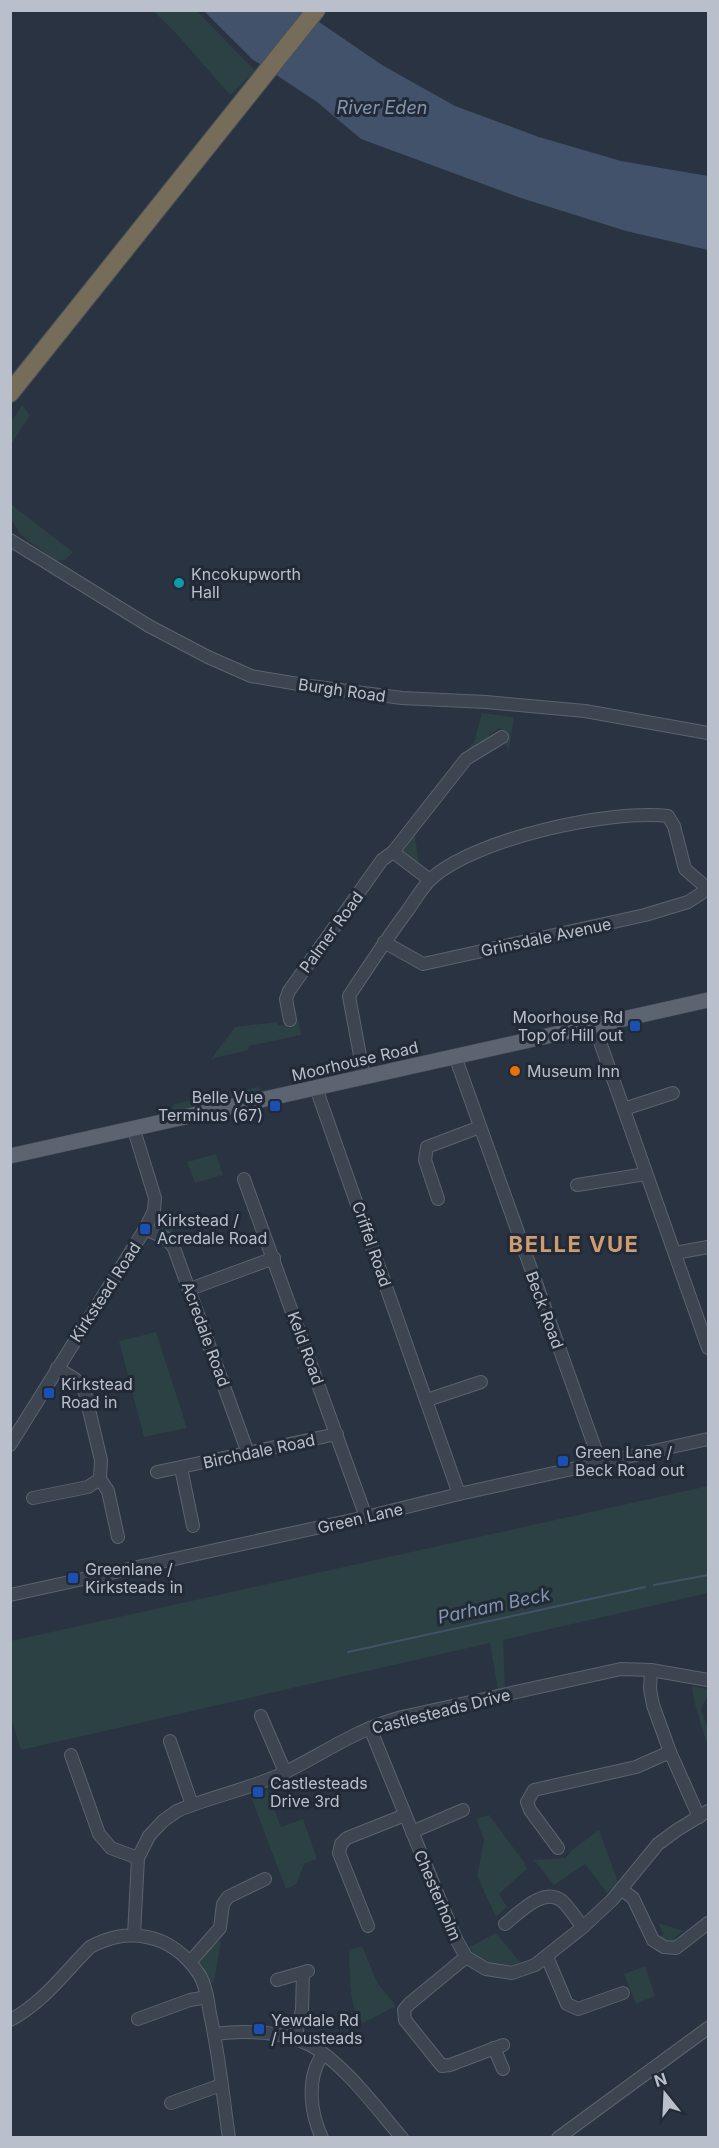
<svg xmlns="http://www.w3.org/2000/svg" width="719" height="2148" viewBox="0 0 719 2148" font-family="Inter,sans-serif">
	<rect width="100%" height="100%" fill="#293341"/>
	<g fill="#2c4143">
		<path d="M153,11H197L255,71L230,95L175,32Z"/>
		<path d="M22,405L30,415L11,445V422Z"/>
		<path d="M10,501L13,506L73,552L65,560L56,561L21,535L11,519Z"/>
		<path d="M482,713L514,717L509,750L504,742L508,739L500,728L489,735L490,739L470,753L467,750L474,742Z"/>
		<path d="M415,835L419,866L404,854V850Z"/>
		<path d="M277,1022L278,1026L299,1022L301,1035L249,1046L248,1050L211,1059L235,1027Z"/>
		<path d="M259,1087L260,1091L255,1096L168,1116L174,1104Z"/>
		<path d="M216,1154L223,1175L195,1183L187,1162Z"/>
		<path d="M158,1215H168L175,1237L172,1239C162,1231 157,1228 158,1215Z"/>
		<path d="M156,1332L187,1428L144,1437L119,1341Z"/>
		<path d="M708,1486V1593L503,1640L505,1688L498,1689L490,1643L21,1750L11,1719V1641Z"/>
		<path d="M692,1686L708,1689V1695L701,1710L708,1728V1748L694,1701Z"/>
		<path d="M267,1790L281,1827L303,1819L317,1859L305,1863L296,1884L286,1889L251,1797Z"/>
		<path d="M489,1815L524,1862L527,1869L499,1894L507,1907L496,1917L477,1876L484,1840L476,1819Z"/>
		<path d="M599,1830L618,1882L607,1893L585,1864L554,1885L534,1860L566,1858L572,1850Z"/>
		<path d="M658,1923L684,1931L675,1937L676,1945L658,1939L663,1934Z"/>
		<path d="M496,1933L521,1963C500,1970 483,1963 467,1948Z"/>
		<path d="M221,1942L214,1982H208L199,1961L215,1943Z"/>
		<path d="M362,1946L378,1984L396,2006L363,2023C348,2011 350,1968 349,1950Z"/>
		<path d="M645,1966L655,1996L636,2004L624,1974Z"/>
	</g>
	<path fill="#42526a" d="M204,11H303L382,65L455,106L539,137L621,161L708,176V250L626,231L521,198L361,139L317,102L252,59Z"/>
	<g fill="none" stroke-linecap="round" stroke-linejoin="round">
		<g stroke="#42526a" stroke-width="2">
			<path d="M654,1585L708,1575"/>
			<path d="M348,1652L645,1587"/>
		</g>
		<g stroke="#5b636e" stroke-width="14">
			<g id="minor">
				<path d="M10,540L149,626L208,657L251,676L310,686L402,698L486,702L585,711L708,733"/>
				<path d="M393,852L466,759L502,737"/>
				<path d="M384,942L423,964L645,915L688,902L708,889"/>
				<path d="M290,1020L286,999L289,991L382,860L393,852L430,880"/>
				<path d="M594,1025L708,1348"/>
				<path d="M455,1056L600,1462"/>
				<path d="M364,1077L349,996C368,967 387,938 408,910C415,900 422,888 430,880C472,839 611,809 668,816L674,826L685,869L708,889"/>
				<path d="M316,1088L459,1494"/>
				<path d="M624,1109L673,1093"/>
				<path d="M244,1179L366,1517"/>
				<path d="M577,1185L646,1174"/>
				<path d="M438,1199L425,1160L427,1147L480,1127"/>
				<path d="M145,1229L166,1238L174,1248L248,1453"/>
				<path d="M675,1253L708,1247"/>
				<path d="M190,1289L274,1258"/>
				<path d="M427,1400L481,1382"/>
				<path d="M10,1445L145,1229L154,1211L155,1198L134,1130"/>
				<path d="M181,1468L193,1526"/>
				<path d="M157,1472L337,1434"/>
				<path d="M100,1479L108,1491L118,1537"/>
				<path d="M33,1498L88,1487L100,1479L101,1460L84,1389L75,1379L57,1368"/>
				<path d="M10,1595L366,1517L459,1494L708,1439"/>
				<path d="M651,1670L650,1689L653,1705L670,1752L699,1817"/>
				<path d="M261,1716L285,1772"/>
				<path d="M370,1728L455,1937L466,1957L486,1969L512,1973L535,1965L583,1927L612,1900L658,1844L677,1830L708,1811"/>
				<path d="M170,1741L192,1805"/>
				<path d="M71,1755L99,1834L111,1848L138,1858"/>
				<path d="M412,1832L463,1810"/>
				<path d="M558,1848L530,1810L527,1802L534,1790L636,1767L670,1752"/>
				<path d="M622,1890L633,1898L653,1940L664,1947L676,1948L708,1923"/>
				<path d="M505,1924C519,1913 544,1886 562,1901C570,1908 576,1919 583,1927"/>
				<path d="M368,1926L339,1853L341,1844L347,1838L405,1815"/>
				<path d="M134,1935L138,1858L149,1836L163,1821L177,1811C212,1796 251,1789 286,1772C324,1753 359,1728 402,1717L621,1669L651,1670L708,1680"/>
				<path d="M466,1957L409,2004L404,2010L405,2020L442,2066L450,2065L503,2045"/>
				<path d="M547,1957L567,2004L578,2009L623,1993"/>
				<path d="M190,1962L220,1928L223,1904L228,1897L265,1879"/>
				<path d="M277,1980L308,1971"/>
				<path d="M138,2019L190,2000L207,1997"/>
				<path d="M10,2020C42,2004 65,1972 90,1947C109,1937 126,1933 147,1937C169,1941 187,1956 199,1974C206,1985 208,2001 210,2014C219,2054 223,2096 229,2138"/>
				<path d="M214,2034C245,2030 283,2031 310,2045C344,2063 377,2109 402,2138"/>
				<path d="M295,2038L302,2010L303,1973"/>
				<path d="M494,2048L503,2069"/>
				<path d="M171,2103L221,2085"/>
				<path d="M322,2138C310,2112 306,2078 323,2054"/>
				<path d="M558,2138L708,2028"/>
			</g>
		</g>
		<g stroke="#474e5a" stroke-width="16">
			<path id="major" d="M10,1156L708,1000"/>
		</g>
		<g stroke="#47505b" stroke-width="20">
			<path id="highway" d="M10,393L316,10"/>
		</g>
		<use href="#minor" stroke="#3d4551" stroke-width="12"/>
		<use href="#major" stroke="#5b6470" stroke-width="15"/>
		<use href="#highway" stroke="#766c5a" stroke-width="18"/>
	</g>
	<circle fill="#0f9aa8" stroke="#212a36" stroke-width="2" cx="179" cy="583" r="6"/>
	<g fill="#1a4fb4" stroke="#212a36" stroke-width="2">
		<rect x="629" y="1020" width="12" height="12" rx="3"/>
		<rect x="269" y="1100" width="12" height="12" rx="3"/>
		<rect x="139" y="1223" width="12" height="12" rx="3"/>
		<rect x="43" y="1387" width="12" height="12" rx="3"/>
		<rect x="557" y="1455" width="12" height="12" rx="3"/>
		<rect x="67" y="1572" width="12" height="12" rx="3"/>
		<rect x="252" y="1786" width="12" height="12" rx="3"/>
		<rect x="253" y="2023" width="12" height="12" rx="3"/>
	</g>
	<circle fill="#e8710a" stroke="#212a36" stroke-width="2" cx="515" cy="1071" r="6"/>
	<g text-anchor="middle" stroke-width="6" stroke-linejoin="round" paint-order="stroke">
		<g font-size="16" fill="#bac0cb" stroke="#212a36" text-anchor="start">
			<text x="191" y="580">Kncokupworth<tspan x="191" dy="18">Hall</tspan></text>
			<text x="623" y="1023" text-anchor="end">Moorhouse Rd<tspan x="623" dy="18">Top of Hill out</tspan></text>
			<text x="527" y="1077">Museum Inn</text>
			<text x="263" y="1103" text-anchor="end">Belle Vue<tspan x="263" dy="18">Terminus (67)</tspan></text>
			<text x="157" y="1226">Kirkstead /<tspan x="157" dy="18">Acredale Road</tspan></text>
			<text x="61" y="1390">Kirkstead<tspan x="61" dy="18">Road in</tspan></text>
			<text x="575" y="1458">Green Lane /<tspan x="575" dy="18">Beck Road out</tspan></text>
			<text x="85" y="1575">Greenlane /<tspan x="85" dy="18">Kirksteads in</tspan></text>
			<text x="270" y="1789">Castlesteads<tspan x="270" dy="18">Drive 3rd</tspan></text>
			<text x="271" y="2026">Yewdale Rd<tspan x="271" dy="18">/ Housteads</tspan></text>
		</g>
		<g font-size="16" fill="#bac0cb" stroke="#212a36">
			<text transform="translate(342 690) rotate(8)" y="6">Burgh Road</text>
			<text transform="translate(331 932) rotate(-54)" y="6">Palmer Road</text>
			<text transform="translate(546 937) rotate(-12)" y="6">Grinsdale Avenue</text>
			<text transform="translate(355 1061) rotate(-13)" y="6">Moorhouse Road</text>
			<text transform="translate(372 1244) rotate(71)" y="6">Criffel Road</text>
			<text transform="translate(105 1292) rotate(-57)" y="6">Kirkstead Road</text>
			<text transform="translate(545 1310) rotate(70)" y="6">Beck Road</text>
			<text transform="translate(206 1334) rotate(70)" y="6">Acredale Road</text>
			<text transform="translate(306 1348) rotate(70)" y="6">Keld Road</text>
			<text transform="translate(259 1451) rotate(-12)" y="6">Birchdale Road</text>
			<text transform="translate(360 1518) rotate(-13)" y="6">Green Lane</text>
			<text transform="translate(441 1711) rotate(-14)" y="6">Castlesteads Drive</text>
			<text transform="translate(438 1895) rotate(67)" y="6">Chesterholm</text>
		</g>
		<g font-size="18" font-style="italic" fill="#8496b0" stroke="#212a36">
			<text x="382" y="114">River Eden</text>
			<text transform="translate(494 1606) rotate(-12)" y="6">Parham Beck</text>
		</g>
		<g font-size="22" font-weight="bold" letter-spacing="1.5" fill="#cf9b71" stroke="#212a36">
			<text x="574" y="1252">BELLE VUE</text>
		</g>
	</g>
	<rect width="719" height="2148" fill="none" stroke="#bac0cb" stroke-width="24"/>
	<g transform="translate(665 2094) rotate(342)" stroke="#212a36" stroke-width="4.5" paint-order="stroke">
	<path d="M0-4.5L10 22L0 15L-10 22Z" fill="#bac0cb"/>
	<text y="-9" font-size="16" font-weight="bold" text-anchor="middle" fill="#bac0cb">N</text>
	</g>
</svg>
